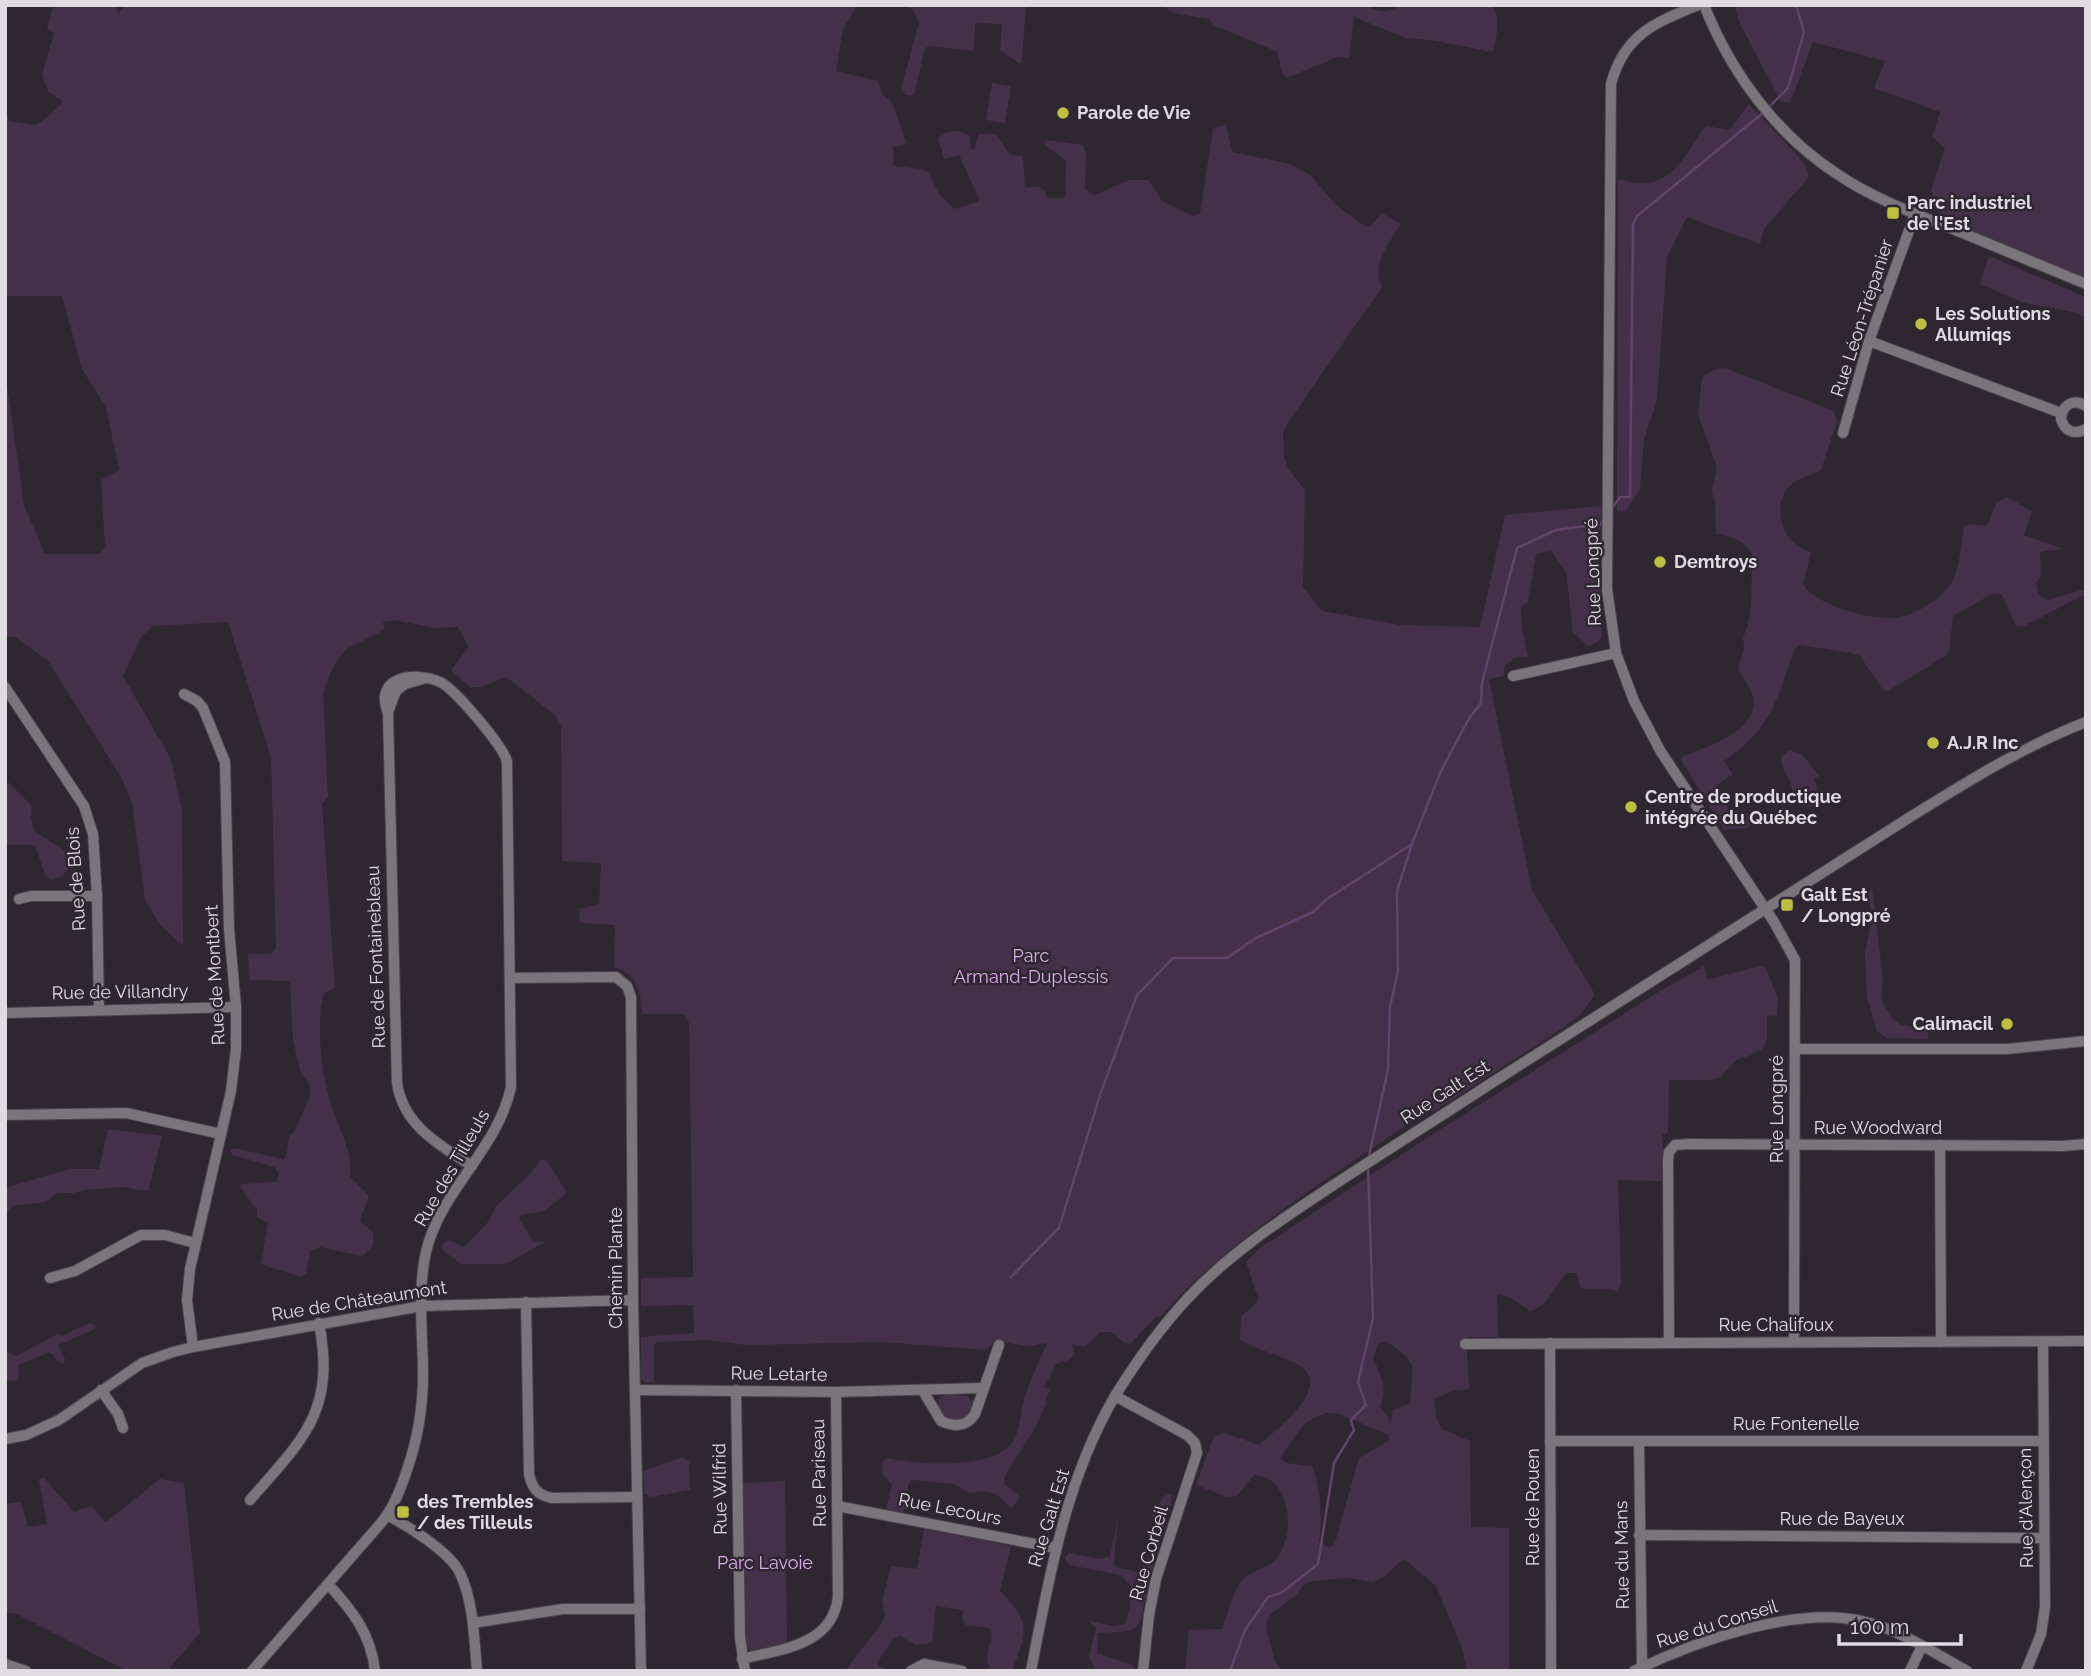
<svg xmlns="http://www.w3.org/2000/svg" width="2091" height="1676" viewBox="0 0 2091 1676" font-family="Raleway,sans-serif">
	<rect width="100%" height="100%" fill="#2e2631"/>
	<g fill="#45304a" fill-rule="evenodd">
		<path d="M59,5H115L118,13L126,5H857L843,29L836,71L878,81L882,94L892,102L906,142L902,146H893L894,166L921,169L928,172L940,195L954,209L977,202L979,199L959,155L944,159L938,138C950,129 957,129 970,136L971,149L974,150L979,134H996L1010,155L1023,156L1025,188L1038,186L1045,191L1047,198H1065L1066,161L1044,144L1046,140L1083,145L1086,153L1085,190L1094,195L1129,180H1149L1162,201L1193,216L1200,214L1213,129L1226,124L1232,152L1290,164L1310,175L1336,205L1366,227L1371,225L1382,213L1401,224C1390,242 1370,265 1382,287L1287,424L1283,434L1284,457L1289,470L1305,490L1303,587L1322,611L1400,625L1480,627L1505,515L1601,506L1599,585L1602,636L1598,642L1588,646L1573,632L1566,572L1551,551L1536,554L1528,602L1521,606L1522,627L1528,657L1514,658L1504,667V676L1489,679L1532,890L1593,991L1594,996L1580,1015L1560,1030L1436,1110L1418,1117C1329,1179 1233,1235 1161,1316L1156,1317L1130,1344L1124,1343L1112,1332H1100L1085,1347L1072,1344L1075,1354L1069,1360L1057,1363L1044,1387L1050,1390L1045,1401L1047,1402L1034,1430L1005,1475L1004,1483L1020,1497L1012,1508L996,1494L984,1491L969,1493L954,1484L912,1480L909,1482L904,1513L886,1509L892,1484L882,1474L883,1461L887,1458C917,1465 990,1470 1011,1444C1020,1433 1020,1416 1023,1403C1028,1383 1039,1362 1047,1343L1029,1346L995,1341L986,1350L882,1342L745,1345L708,1340L657,1342L654,1346V1382L646,1383L641,1380V1337L694,1333L693,1305L641,1306V1278L693,1277L689,1023L684,1014H642C641,991 638,975 614,967L615,925L580,923L579,909L599,904L601,863L562,861L561,726L555,715L506,677L481,687H470L451,670L469,647L458,627L435,628L395,620L383,622L384,630L346,649L333,667L323,692L328,797L322,804L335,988L324,993C315,1023 322,1081 333,1110C341,1135 353,1150 350,1177L369,1196L360,1221L373,1232V1246L362,1256L320,1247L310,1251L306,1274L301,1277L261,1264L268,1222L257,1218V1210L240,1187L243,1184L277,1182L279,1173L274,1167L232,1155L230,1150L234,1148L283,1159L286,1157L289,1136L294,1132L310,1096L309,1083L301,1074L293,1040L290,981L249,980L248,954H270L276,949L271,757L228,622L153,626L141,637L123,676L171,759L182,810L183,946L161,926L145,900L132,802L121,777L48,661L15,637L5,636V371L24,505L45,554H100L105,546L101,480L119,470L106,407L82,369L62,296H5V106L9,121L36,125L50,115L63,102L48,91L42,75L54,33L47,30L52,9Z"/>
		<path d="M904,5H1026L1022,61L1020,64L1000,50L1002,24L975,23L974,51L930,46L925,48L914,95H906L901,89L919,22L912,9Z"/>
		<path d="M1163,5H1366C1380,13 1388,13 1401,5H1492C1501,18 1497,38 1492,52L1437,41L1406,38L1354,17L1349,58L1338,57L1286,78L1281,70L1278,52L1213,25L1209,19L1173,13Z"/>
		<path d="M1735,5H2086V278L1943,220L1931,190L1945,148L1932,137L1940,112L1874,88L1885,61L1813,42L1790,103L1781,102L1739,22Z"/>
		<path d="M992,83L1011,86L1005,123L986,120Z"/>
		<path d="M1749,104L1800,158L1806,166L1809,177L1764,229L1760,244L1687,217L1667,257L1657,400L1644,439L1640,490L1626,511L1617,512L1618,179C1627,181 1637,184 1646,183C1676,182 1690,145 1706,126L1729,130Z"/>
		<path d="M1989,256L2086,297V318L2073,312L2024,303L1980,284Z"/>
		<path d="M1725,368L1834,411L1837,421L1821,470C1811,476 1799,477 1791,485C1775,499 1778,527 1792,541C1796,546 1805,550 1811,553L1803,584C1815,606 1878,623 1901,617C1919,613 1945,596 1953,580C1960,565 1961,544 1964,527L1970,524L1985,526L1988,523L1996,503L2007,497L2032,511L2024,535L2063,549L2040,552L2041,577L2036,582L2038,594L2047,600L2086,589V594L2024,626H2016L2002,595L1994,593L1953,616L1949,651L1945,656L1888,691L1883,690L1860,656L1852,653L1799,645L1794,650C1777,701 1770,730 1724,761L1733,774L1717,785V789L1734,817L1748,813L1754,815L1752,825L1745,828L1724,830L1681,760L1682,757C1707,746 1764,731 1752,693C1749,685 1742,676 1738,669L1744,648L1743,637C1754,619 1751,576 1752,555C1746,541 1730,535 1716,534L1715,501L1712,491L1717,467L1698,415L1702,377L1713,370Z"/>
		<path d="M1789,750L1802,754L1819,776L1813,779L1817,786L1816,805L1810,807L1795,800L1790,781L1782,766L1781,757Z"/>
		<path d="M8,782L32,806L31,818L34,831L68,853L70,867L62,876L51,880L45,875L35,845H5V786Z"/>
		<path d="M1872,887L1883,979L1881,998L1883,1003L1892,1018L1901,1025L1929,1029L1928,1039L1887,1038L1877,1031L1867,997L1865,954L1872,918L1868,893Z"/>
		<path d="M1704,966L1708,980L1760,966L1766,968L1778,999L1777,1016L1767,1015V1039L1762,1049L1749,1056L1737,1059L1720,1078L1708,1080H1669L1668,1132L1662,1135C1665,1151 1661,1164 1661,1181L1618,1180L1621,1283L1618,1292C1604,1286 1593,1292 1580,1287L1577,1273H1567C1555,1285 1549,1306 1530,1311L1511,1298L1497,1294L1498,1337H1469L1463,1340V1347L1467,1351L1469,1389L1452,1391L1434,1399L1436,1417L1442,1429L1470,1441L1471,1527L1509,1528V1671H1467L1462,1648L1436,1586L1404,1559L1383,1577L1373,1582L1347,1578L1312,1581L1304,1584L1296,1595L1271,1614L1266,1623L1267,1632L1275,1661L1282,1671H1185L1189,1630L1222,1629C1227,1616 1234,1588 1243,1579C1253,1569 1272,1567 1279,1555C1292,1535 1292,1495 1270,1480C1266,1477 1259,1476 1255,1474L1237,1496L1227,1497L1196,1485L1214,1436L1225,1433L1259,1445C1277,1429 1338,1384 1295,1363C1277,1354 1257,1350 1240,1340L1241,1316L1257,1303L1258,1298L1246,1262L1260,1248L1433,1134L1657,993ZM1386,1341L1406,1356L1413,1367L1410,1403L1393,1410L1391,1422L1380,1406C1388,1389 1381,1375 1373,1359L1378,1344ZM1326,1413L1340,1414L1389,1435V1441L1359,1458L1335,1543L1329,1548L1319,1541C1323,1520 1320,1485 1312,1466L1286,1463L1281,1459C1283,1452 1299,1430 1305,1424C1310,1419 1320,1416 1326,1413Z"/>
		<path d="M108,1129L162,1136L148,1191L122,1187L85,1190L73,1193H57L45,1202L12,1206L5,1216V1188L69,1169H99Z"/>
		<path d="M541,1159L547,1161L567,1193L544,1211L521,1215L519,1219L533,1241L545,1242L508,1263L498,1264H461L441,1249L443,1243L449,1240L464,1247L489,1221L496,1206L530,1174Z"/>
		<path d="M90,1323L96,1326L95,1329L58,1345L65,1359L64,1364L57,1361L51,1353H47L19,1365L18,1380L5,1381V1351L16,1356L58,1334L61,1336Z"/>
		<path d="M949,1394L967,1396L973,1401L969,1416L965,1420H946L937,1406L940,1397Z"/>
		<path d="M683,1457L689,1461L690,1490L651,1497L644,1494L643,1471Z"/>
		<path d="M44,1478L74,1512L91,1506L106,1522L160,1479L184,1483L200,1633L167,1671H127L17,1614L5,1612V1504L21,1502L28,1527L47,1524L39,1480Z"/>
		<path d="M785,1481L787,1643L750,1652L746,1645L743,1483Z"/>
		<path d="M1166,1495H1172L1171,1506L1159,1544L1155,1545L1152,1511L1156,1510L1162,1498Z"/>
		<path d="M1118,1518L1114,1563L1116,1567L1138,1572L1150,1556L1154,1557C1155,1568 1149,1579 1147,1590C1138,1634 1142,1631 1098,1633L1097,1653L1132,1665L1136,1671H1096L1089,1657L1096,1627L1088,1621L1114,1626L1125,1624L1130,1607L1131,1586L1121,1575L1069,1565L1065,1558L1069,1553L1100,1559L1110,1556Z"/>
		<path d="M924,1529L1011,1546L1000,1591C1031,1623 1028,1630 1012,1671H993C982,1661 990,1646 992,1634L989,1628L966,1625L962,1619L963,1610L936,1606L932,1643L916,1645L900,1636L893,1639L877,1663L879,1666L890,1671H845L883,1621L885,1614L882,1602L891,1566L917,1569Z"/>
	</g>
	<g fill="none" stroke-linecap="round" stroke-linejoin="round">
		<g stroke="#62446a" stroke-width="2.5">
			<path d="M1769,107L1788,88L1804,32L1796,5"/>
			<path d="M1612,508L1620,497H1630L1633,224L1637,216L1764,112"/>
			<path d="M1369,1156L1388,1069L1390,1007L1398,971L1397,891L1412,844L1440,773L1468,720L1481,703L1482,683L1517,548L1556,530L1601,524L1604,519"/>
			<path d="M1011,1277L1059,1228L1101,1092L1137,995L1173,958H1227L1256,938L1313,912L1327,899L1412,844"/>
			<path d="M1230,1671L1245,1630L1268,1597L1281,1593L1318,1564L1334,1463L1354,1430L1351,1420L1366,1405L1358,1382L1373,1318L1368,1166"/>
		</g>
		<g stroke="#4b434d" stroke-width="12">
			<g id="minor">
				<path d="M1698,5C1654,23 1624,35 1611,84L1607,589L1616,653L1634,701L1661,752L1774,922L1795,960L1794,1342"/>
				<path d="M1704,5C1731,73 1776,134 1837,174C1871,197 1910,212 1948,227C1994,246 2040,265 2086,284"/>
				<path d="M1869,341L2061,413"/>
				<path d="M2086,406C2073,398 2062,405 2061,419C2065,432 2075,435 2086,429"/>
				<path d="M1843,433L1869,341L1915,214"/>
				<path d="M1513,676L1616,653"/>
				<path d="M5,687L84,806L93,834L97,896L99,1010"/>
				<path d="M184,694L197,701L203,708L225,762L229,929L236,1007V1049L231,1091L190,1269L187,1300L193,1347"/>
				<path d="M388,712L396,691L405,684L423,679"/>
				<path d="M19,899L31,896H97"/>
				<path d="M511,978L616,977L627,986L631,997L633,1300L641,1671"/>
				<path d="M5,1013L236,1007"/>
				<path d="M1795,1049H2007L2086,1041"/>
				<path d="M5,1115L126,1113L221,1134"/>
				<path d="M1940,1145L1941,1342"/>
				<path d="M50,1278L75,1271L141,1235H165L195,1243"/>
				<path d="M526,1302L529,1474C532,1488 537,1495 552,1498L637,1497"/>
				<path d="M1550,1343L1551,1671"/>
				<path d="M1669,1343L1668,1160L1669,1152L1675,1145L1689,1144L2062,1146L2086,1144"/>
				<path d="M1465,1344L2086,1341"/>
				<path d="M101,1390L118,1414L123,1428"/>
				<path d="M635,1390L836,1392L982,1388"/>
				<path d="M736,1390L740,1638L745,1671"/>
				<path d="M923,1391L941,1421C954,1427 967,1427 975,1414L999,1345"/>
				<path d="M1115,1396L1187,1435L1195,1443L1197,1453L1156,1579L1149,1615L1143,1671"/>
				<path d="M5,1439L26,1435L59,1420L142,1363L173,1352L193,1347L422,1306L633,1300"/>
				<path d="M1550,1441H2043"/>
				<path d="M1639,1441L1642,1667"/>
				<path d="M250,1500C303,1439 336,1412 319,1323"/>
				<path d="M837,1506L1056,1548"/>
				<path d="M387,1515C408,1526 450,1552 460,1573C474,1603 474,1639 477,1671"/>
				<path d="M1639,1535L2044,1538"/>
				<path d="M328,1584C352,1610 371,1634 375,1671"/>
				<path d="M473,1623L563,1609H640"/>
				<path d="M742,1659C781,1649 832,1646 838,1597L836,1392"/>
				<path d="M5,1664L26,1671"/>
				<path d="M252,1671L381,1523C394,1507 401,1488 407,1470C418,1438 423,1409 423,1375C423,1335 417,1292 426,1252C440,1191 498,1149 511,1087L507,761C502,745 455,689 440,682C415,671 373,676 388,713L397,1083C403,1125 439,1145 472,1166"/>
				<path d="M911,1671L924,1664L962,1671"/>
				<path d="M1031,1671C1049,1577 1066,1479 1115,1396C1136,1362 1160,1328 1188,1298C1229,1254 1279,1221 1329,1188C1382,1153 1437,1119 1490,1084C1629,995 1769,908 1907,819C1965,783 2022,747 2086,722"/>
				<path d="M1634,1671C1696,1641 1799,1604 1866,1622C1902,1631 1936,1654 1967,1671"/>
				<path d="M1910,1671L1922,1646"/>
				<path d="M2026,1671L2041,1634L2045,1607L2043,1342"/>
			</g>
		</g>
		<use href="#minor" stroke="#7a757b" stroke-width="10"/>
	</g>
	<g fill="#bebf42" stroke="#2e2631" stroke-width="2.5">
		<circle cx="1063" cy="113" r="7"/>
		<rect x="1886" y="206" width="14" height="14" rx="3.5"/>
		<circle cx="1921" cy="324" r="7"/>
		<circle cx="1660" cy="562" r="7"/>
		<circle cx="1933" cy="743" r="7"/>
		<circle cx="1631" cy="807" r="7"/>
		<rect x="1780" y="898" width="14" height="14" rx="3.5"/>
		<circle cx="2007" cy="1024" r="7"/>
		<rect x="396" y="1505" width="14" height="14" rx="3.5"/>
	</g>
	<g text-anchor="middle" stroke-width="5" stroke-linejoin="round" paint-order="stroke">
		<g font-size="18" font-weight="bold" fill="#e1dbe2" stroke="#2e2631" text-anchor="start">
			<text x="1077" y="119">Parole de Vie</text>
			<text x="1907" y="209">Parc industriel<tspan x="1907" dy="21">de l'Est</tspan></text>
			<text x="1935" y="320">Les Solutions<tspan x="1935" dy="21">Allumiqs</tspan></text>
			<text x="1674" y="568">Demtroys</text>
			<text x="1947" y="749">A.J.R Inc</text>
			<text x="1645" y="803">Centre de productique<tspan x="1645" dy="21">intégrée du Québec</tspan></text>
			<text x="1801" y="901">Galt Est<tspan x="1801" dy="21">/ Longpré</tspan></text>
			<text x="1993" y="1030" text-anchor="end">Calimacil</text>
			<text x="417" y="1508">des Trembles<tspan x="417" dy="21">/ des Tilleuls</tspan></text>
		</g>
		<g font-size="18" fill="#e1dbe2" stroke="#2e2631">
			<text transform="translate(1862 318) rotate(-72)" y="6">Rue Léon-Trépanier</text>
			<text transform="translate(1593 572) rotate(-92)" y="6">Rue Longpré</text>
			<text transform="translate(76 879) rotate(-94)" y="6">Rue de Blois</text>
			<text transform="translate(376 957) rotate(-92)" y="6">Rue de Fontainebleau</text>
			<text transform="translate(215 975) rotate(-93)" y="6">Rue de Montbert</text>
			<text transform="translate(120 992) rotate(-1)" y="6">Rue de Villandry</text>
			<text transform="translate(1445 1092) rotate(-33)" y="6">Rue Galt Est</text>
			<text transform="translate(1777 1109) rotate(-90)" y="6">Rue Longpré</text>
			<text x="1878" y="1134">Rue Woodward</text>
			<text transform="translate(452 1168) rotate(-60)" y="6">Rue des Tilleuls</text>
			<text transform="translate(616 1268) rotate(-90)" y="6">Chemin Plante</text>
			<text transform="translate(359 1301) rotate(-9)" y="6">Rue de Châteaumont</text>
			<text x="1776" y="1331">Rue Chalifoux</text>
			<text transform="translate(779 1374) rotate(1)" y="6">Rue Letarte</text>
			<text x="1796" y="1430">Rue Fontenelle</text>
			<text transform="translate(819 1473) rotate(-91)" y="6">Rue Pariseau</text>
			<text transform="translate(720 1489) rotate(-91)" y="6">Rue Wilfrid</text>
			<text transform="translate(1533 1507) rotate(-90)" y="6">Rue de Rouen</text>
			<text transform="translate(2026 1508) rotate(-91)" y="6">Rue d'Alençon</text>
			<text transform="translate(950 1509) rotate(11)" y="6">Rue Lecours</text>
			<text transform="translate(1049 1518) rotate(-73)" y="6">Rue Galt Est</text>
			<text x="1842" y="1525">Rue de Bayeux</text>
			<text transform="translate(1149 1553) rotate(-74)" y="6">Rue Corbeil</text>
			<text transform="translate(1622 1555) rotate(-91)" y="6">Rue du Mans</text>
			<text transform="translate(1717 1624) rotate(-17)" y="6">Rue du Conseil</text>
		</g>
		<g font-size="18" fill="#dfadeb" stroke="#2e2631">
			<text x="1031" y="962">Parc<tspan x="1031" dy="21">Armand-Duplessis</tspan></text>
			<text x="765" y="1569">Parc Lavoie</text>
		</g>
	</g>
	<rect width="2091" height="1676" fill="none" stroke="#e1dbe2" stroke-width="14"/>
	<path d="M1839 1634v10h122v-10" fill="none" stroke="#e1dbe2" stroke-width="3.5"/>
	<text x="1850" y="1634" font-size="21" fill="#e1dbe2" stroke="#2e2631" stroke-width="5" paint-order="stroke">100 m</text>
</svg>
